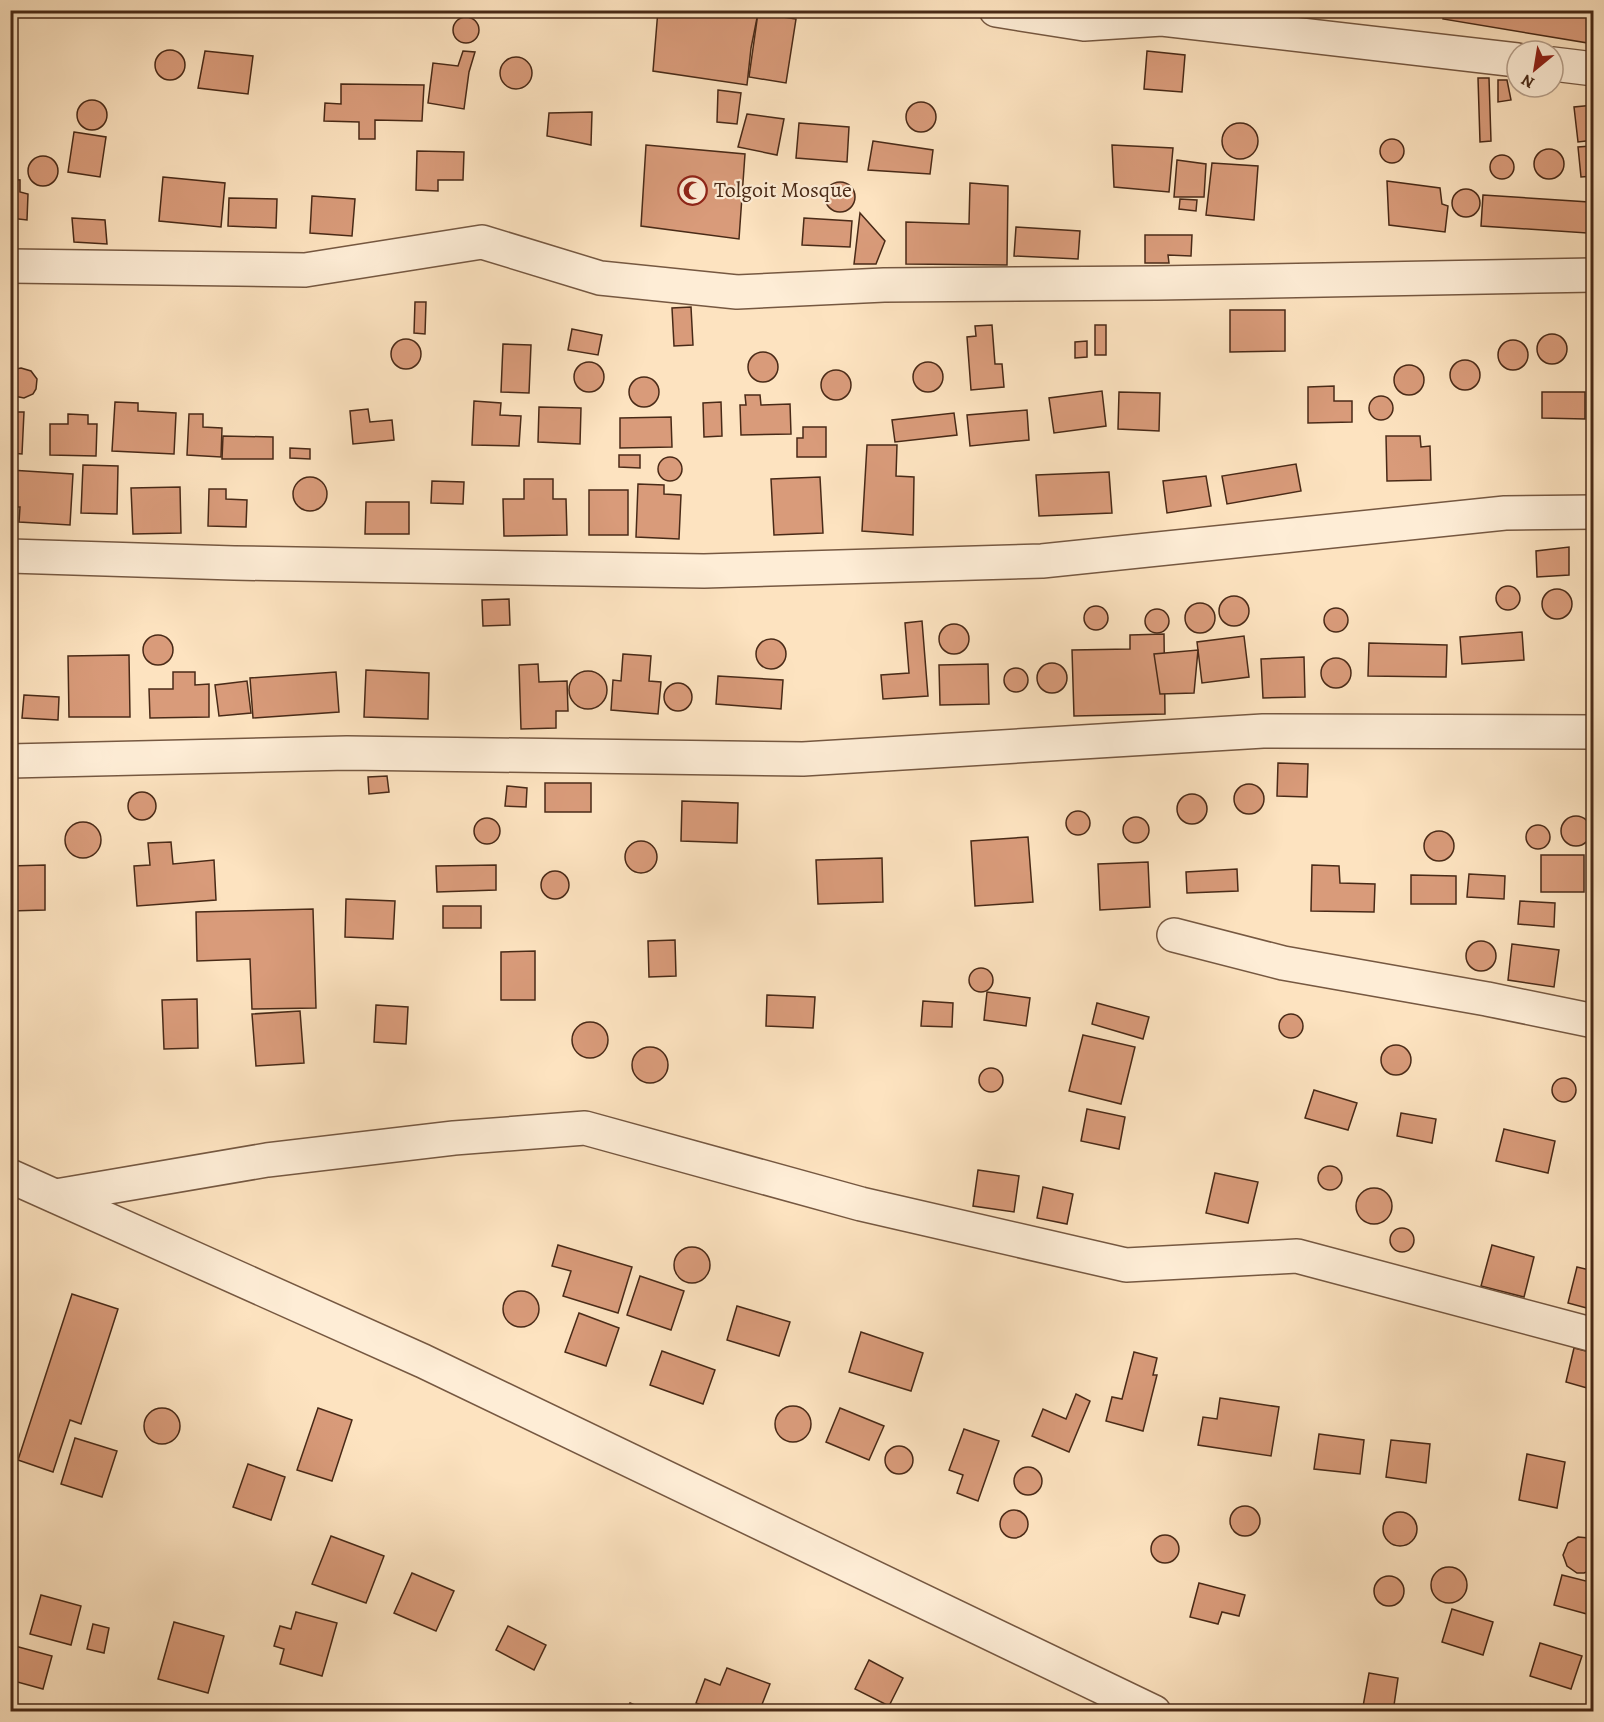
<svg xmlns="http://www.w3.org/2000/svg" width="1604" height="1722" viewBox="0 0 1604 1722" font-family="Alegreya,serif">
	<rect width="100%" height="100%" fill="#fde3c0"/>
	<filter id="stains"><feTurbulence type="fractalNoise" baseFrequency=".00333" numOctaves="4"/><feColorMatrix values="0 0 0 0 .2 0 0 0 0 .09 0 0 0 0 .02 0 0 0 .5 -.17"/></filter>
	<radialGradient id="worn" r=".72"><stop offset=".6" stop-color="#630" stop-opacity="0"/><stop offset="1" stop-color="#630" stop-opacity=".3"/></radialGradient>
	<g fill="#d99b7a" stroke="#492a17" stroke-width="1.5">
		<path d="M658 10H746L758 13 751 48 747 85 653 71Z"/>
		<path d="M1445 10H1594V44L1443 19Z"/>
		<path d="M758 13 796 19 786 83 749 77Z"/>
		<circle cx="466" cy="30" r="13"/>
		<circle cx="170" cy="65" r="15"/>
		<path d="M205 51 253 56 248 94 198 88Z"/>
		<path d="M463 51 475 52 469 72 464 109 428 103 433 63 458 66Z"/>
		<path d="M1147 51 1185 55 1182 92 1144 89Z"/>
		<circle cx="516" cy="73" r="16"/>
		<path d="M1478 78H1489L1491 141 1480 142Z"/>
		<path d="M1498 80H1507L1511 100 1498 102Z"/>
		<path d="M341 84 424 85 422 121 375 120V139H359V122L324 121 325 103 341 104Z"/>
		<path d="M718 90 741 93 737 124 717 122Z"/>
		<circle cx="92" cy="115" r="15"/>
		<circle cx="921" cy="117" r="15"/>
		<path d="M1594 105V140L1578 142 1574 107Z"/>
		<path d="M592 112 591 145 547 136 549 113Z"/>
		<path d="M747 114 784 119 777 155 738 147Z"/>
		<circle cx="1240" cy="141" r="18"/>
		<path d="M799 123 849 127 847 162 796 158Z"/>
		<path d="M74 132 106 137 100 177 68 172Z"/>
		<circle cx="1392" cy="151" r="12"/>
		<path d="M873 141 933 150 930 174 868 170Z"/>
		<path d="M646 145 745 154 739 239 641 226Z"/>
		<path d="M1112 145 1173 148 1169 192 1114 187Z"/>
		<path d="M1591 146 1594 176 1581 177 1578 147Z"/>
		<circle cx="1549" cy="164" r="15"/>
		<path d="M417 151 464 152 463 180H438V191L416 190Z"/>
		<circle cx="1502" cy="167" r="12"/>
		<circle cx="43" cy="171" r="15"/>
		<path d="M1177 160 1206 164 1204 197H1174Z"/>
		<path d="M1212 163 1258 166 1254 220 1206 215Z"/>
		<path d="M163 177 225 183 221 227 159 221Z"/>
		<path d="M10 179 20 180V192L28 194 27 220 10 218Z"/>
		<path d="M1387 181 1440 188 1442 204 1448 206 1445 232 1389 225Z"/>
		<circle cx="840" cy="197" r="15"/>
		<path d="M970 183 1008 186 1007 265 906 264V222L969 224Z"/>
		<circle cx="1466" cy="203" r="14"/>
		<path d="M1483 195 1589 202 1587 233 1481 226Z"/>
		<path d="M312 196 355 199 352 236 310 233Z"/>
		<path d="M229 198 277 199 276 228 228 226Z"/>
		<path d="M1180 199 1197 200 1196 211 1179 209Z"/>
		<path d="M860 213 885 241 876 264H854Z"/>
		<path d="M72 218 105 220 107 244 74 242Z"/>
		<path d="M804 218 852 221 850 247 802 245Z"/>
		<path d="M1016 227 1080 231 1078 259 1014 256Z"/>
		<path d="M1145 235H1192L1191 256 1168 255 1169 263H1145Z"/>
		<path d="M415 302H426L425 334 414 333Z"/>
		<path d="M691 307 693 345 674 346 672 308Z"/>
		<path d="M1230 310H1285V351L1230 352Z"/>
		<path d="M992 325 995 364H1002L1004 387 971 390 967 337 976 336 975 326Z"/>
		<rect x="1095" y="325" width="11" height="30"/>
		<path d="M572 329 602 335 598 355 568 350Z"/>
		<circle cx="1552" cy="349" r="15"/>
		<circle cx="406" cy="354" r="15"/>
		<circle cx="1513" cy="355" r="15"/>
		<path d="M1087 341V357L1075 358V342Z"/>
		<path d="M503 344 531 345 529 393 501 392Z"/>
		<circle cx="763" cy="367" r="15"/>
		<circle cx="1465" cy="375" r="15"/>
		<circle cx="928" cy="377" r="15"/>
		<circle cx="589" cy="377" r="15"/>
		<circle cx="1409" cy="380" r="15"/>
		<path d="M21 368 31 371 37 379 36 389 33 394 24 398 14 396 10 393V373L16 369Z"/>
		<circle cx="836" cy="385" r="15"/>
		<circle cx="644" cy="392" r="15"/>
		<path d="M1334 386V401H1352V422L1308 423V387Z"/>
		<path d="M1102 391 1106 426 1054 433 1049 398Z"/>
		<path d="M1119 392 1160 393 1159 431 1118 429Z"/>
		<path d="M1542 392H1585V419L1542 418Z"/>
		<path d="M745 395H760L761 405 790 404 791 434 741 435 740 405H746Z"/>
		<circle cx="1381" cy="408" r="12"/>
		<path d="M474 401 501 403 500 415 521 416 519 446 472 445Z"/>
		<path d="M115 402 138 403V411L176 413 174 454 112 451Z"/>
		<path d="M721 402 722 436 704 437 703 403Z"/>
		<path d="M539 407 581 408 580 444 538 442Z"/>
		<path d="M368 409 370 422 392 420 394 440 353 444 350 411Z"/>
		<path d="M1027 410 1029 440 970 446 967 415Z"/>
		<path d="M10 412H24L22 454 10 453Z"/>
		<path d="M954 413 957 435 895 442 892 420Z"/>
		<path d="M68 414 88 415V424H97L96 456 50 455V424H68Z"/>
		<path d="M189 414H203V427L222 428 221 457 187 455Z"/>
		<path d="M671 417 672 447 620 448V418Z"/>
		<path d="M803 427H826V457H797V438H803Z"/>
		<path d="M223 436 273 437V459H222Z"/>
		<path d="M1386 436H1420L1421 447 1430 446 1431 480 1387 481Z"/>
		<path d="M867 445H897L896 476 914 477 913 535 862 531Z"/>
		<path d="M290 448 310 449V459L290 458Z"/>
		<path d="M619 455H640V468L619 467Z"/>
		<circle cx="670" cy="469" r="12"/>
		<path d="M1296 464 1301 491 1227 504 1222 476Z"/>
		<path d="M83 465 118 466 117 514 81 513Z"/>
		<path d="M10 470 73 474 70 525 19 522 20 507H10Z"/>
		<path d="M1109 472 1112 513 1039 516 1036 475Z"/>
		<path d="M1206 476 1211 506 1167 513 1163 481Z"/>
		<path d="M820 477 823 533 774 535 771 479Z"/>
		<circle cx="310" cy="494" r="17"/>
		<path d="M524 479H553V499H566L567 535 504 536 503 499H524Z"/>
		<path d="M432 481 464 482 463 504 431 503Z"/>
		<path d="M638 484 664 485V494L681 495 679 539 636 537Z"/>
		<path d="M180 487 181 533 133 534 131 488Z"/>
		<path d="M209 489H226V499L247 500 246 527 208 526Z"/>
		<rect x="589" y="490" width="39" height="45"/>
		<path d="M366 502H409V534H365Z"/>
		<path d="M1569 547V575L1537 577 1536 551Z"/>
		<circle cx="1508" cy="598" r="12"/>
		<circle cx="1557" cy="604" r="15"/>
		<circle cx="1234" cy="611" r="15"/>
		<path d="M509 599 510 625 483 626 482 600Z"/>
		<circle cx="1200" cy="618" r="15"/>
		<circle cx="1096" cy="618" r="12"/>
		<circle cx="1336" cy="620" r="12"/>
		<circle cx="1157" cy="621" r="12"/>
		<path d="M922 621 928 696 883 699 881 675 909 673 905 623Z"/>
		<circle cx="954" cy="639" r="15"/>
		<path d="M1522 632 1524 660 1462 664 1460 637Z"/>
		<path d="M1164 634 1165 714 1074 716 1072 650 1130 649V635Z"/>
		<circle cx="158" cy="650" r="15"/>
		<path d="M1244 636 1249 677 1202 683 1197 642Z"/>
		<circle cx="771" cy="654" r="15"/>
		<path d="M1369 643 1447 645 1446 677 1368 676Z"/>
		<path d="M1198 650 1194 693 1160 694 1154 654Z"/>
		<path d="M623 654 651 656 649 681 661 682 658 714 611 710 613 680 621 681Z"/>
		<path d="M129 655 130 717H69L68 656Z"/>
		<path d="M1304 657 1305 697 1263 698 1261 659Z"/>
		<circle cx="1336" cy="673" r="15"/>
		<circle cx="1052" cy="678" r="15"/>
		<path d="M538 664 539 682 567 681 568 711H556V728L521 729 519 665Z"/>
		<path d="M988 664 989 704 940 705 939 665Z"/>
		<circle cx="1016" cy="680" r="12"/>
		<path d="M366 670 429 673 428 719 364 717Z"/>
		<circle cx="588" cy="690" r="19"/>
		<path d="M173 672H195V685L209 684V717L150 718 149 689H173Z"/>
		<path d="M336 672 339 712 253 718 250 678Z"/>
		<path d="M718 676 783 680 781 709 716 704Z"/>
		<path d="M247 681 251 713 219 716 215 685Z"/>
		<circle cx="678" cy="697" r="14"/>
		<path d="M24 695 59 697 58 720 22 718Z"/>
		<path d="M1278 763 1308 764 1307 797 1277 796Z"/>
		<path d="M387 776 389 792 369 794 368 777Z"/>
		<rect x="545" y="783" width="46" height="29"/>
		<circle cx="1249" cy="799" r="15"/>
		<path d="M507 786 527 788 526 807 505 806Z"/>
		<circle cx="142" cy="806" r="14"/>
		<circle cx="1192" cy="809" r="15"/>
		<path d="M682 801 738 803 737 843 681 841Z"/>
		<circle cx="1078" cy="823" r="12"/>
		<circle cx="1576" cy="831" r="15"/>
		<circle cx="1136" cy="830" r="13"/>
		<circle cx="487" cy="831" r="13"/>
		<circle cx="83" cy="840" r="18"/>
		<circle cx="1538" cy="837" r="12"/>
		<circle cx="1439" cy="846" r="15"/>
		<path d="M1028 837 1033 902 975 906 971 841Z"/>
		<circle cx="641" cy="857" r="16"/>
		<path d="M171 842 173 864 214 860 216 900 137 906 134 866 150 865 148 843Z"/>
		<rect x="1541" y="855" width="43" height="37"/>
		<path d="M882 858 883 902 818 904 816 860Z"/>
		<path d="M1148 862 1150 907 1100 910 1098 864Z"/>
		<path d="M45 865V910L10 911V866Z"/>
		<path d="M496 865V890L437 892 436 866Z"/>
		<path d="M1312 865 1339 866 1340 883 1375 884 1374 912 1311 911Z"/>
		<path d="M1237 869 1238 891 1187 893 1186 872Z"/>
		<circle cx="555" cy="885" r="14"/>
		<path d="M1469 874 1505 876 1504 899 1467 897Z"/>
		<path d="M1411 875 1456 876V904H1411Z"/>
		<path d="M346 899 395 901 393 939 345 937Z"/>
		<path d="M1520 901 1555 903 1554 927 1518 924Z"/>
		<rect x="443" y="906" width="38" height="22"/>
		<path d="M313 909 316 1008 252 1009 250 959 197 961 196 912Z"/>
		<path d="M675 940 676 976 649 977 648 941Z"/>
		<circle cx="1481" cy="956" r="15"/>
		<path d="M1512 944 1559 950 1554 987 1508 980Z"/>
		<path d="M535 951V1000H501V952Z"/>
		<circle cx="981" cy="980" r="12"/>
		<path d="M987 992 1030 998 1026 1026 984 1020Z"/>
		<path d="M767 995 815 997 813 1028 766 1026Z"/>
		<path d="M197 999 198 1048 164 1049 162 1000Z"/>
		<path d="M923 1001 953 1003 952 1027 921 1026Z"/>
		<path d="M1097 1003 1149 1017 1143 1039 1092 1024Z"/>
		<path d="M376 1005 408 1007 406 1044 374 1042Z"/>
		<path d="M300 1011 304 1063 256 1066 252 1014Z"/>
		<circle cx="1291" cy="1026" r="12"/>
		<circle cx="590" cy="1040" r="18"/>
		<path d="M1083 1035 1135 1047 1121 1104 1069 1091Z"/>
		<circle cx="1396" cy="1060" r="15"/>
		<circle cx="650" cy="1065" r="18"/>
		<circle cx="991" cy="1080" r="12"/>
		<circle cx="1564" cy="1090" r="12"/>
		<path d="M1314 1090 1357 1103 1348 1130 1305 1118Z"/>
		<path d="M1087 1109 1125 1117 1119 1149 1081 1141Z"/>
		<path d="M1401 1113 1436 1119 1432 1143 1397 1136Z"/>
		<path d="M1504 1129 1555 1141 1548 1173 1496 1161Z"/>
		<circle cx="1330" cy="1178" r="12"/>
		<path d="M978 1170 1019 1176 1014 1212 973 1206Z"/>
		<path d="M1215 1173 1258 1182 1248 1223 1206 1213Z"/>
		<path d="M1043 1187 1073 1194 1067 1224 1037 1218Z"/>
		<circle cx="1374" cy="1206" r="18"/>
		<circle cx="1402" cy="1240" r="12"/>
		<path d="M558 1245 632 1267 618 1313 563 1296 571 1271 552 1266Z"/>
		<path d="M1492 1245 1534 1257 1524 1297 1481 1286Z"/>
		<circle cx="692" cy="1265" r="18"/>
		<path d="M1577 1267 1594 1271V1310L1568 1303Z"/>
		<path d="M640 1276 684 1291 671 1330 627 1315Z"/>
		<circle cx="521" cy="1309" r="18"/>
		<path d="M72 1294 118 1309 81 1424 70 1420 53 1472 18 1460Z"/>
		<path d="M737 1306 790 1322 779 1356 727 1340Z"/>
		<path d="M579 1313 619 1328 606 1366 565 1352Z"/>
		<path d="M861 1332 923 1353 911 1391 849 1372Z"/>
		<path d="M1574 1348 1594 1353V1390L1566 1382Z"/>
		<path d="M662 1351 715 1370 703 1404 650 1385Z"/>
		<path d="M1134 1352 1157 1358 1153 1375H1157L1143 1431 1106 1421 1112 1397 1122 1399Z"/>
		<path d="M1076 1394 1090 1401 1069 1452 1032 1436 1043 1409 1066 1419Z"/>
		<path d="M1220 1398 1279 1407 1271 1456 1198 1445 1203 1417 1217 1419Z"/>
		<circle cx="793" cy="1424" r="18"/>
		<circle cx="162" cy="1426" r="18"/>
		<path d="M318 1408 352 1420 332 1481 297 1470Z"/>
		<path d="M840 1408 884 1426 869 1460 826 1442Z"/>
		<path d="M964 1429 999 1441 978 1501 957 1493 963 1475 949 1470Z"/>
		<path d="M1319 1434 1364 1440 1360 1474 1314 1469Z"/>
		<path d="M75 1438 117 1451 102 1497 61 1484Z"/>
		<path d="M1391 1440 1430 1444 1426 1483 1386 1477Z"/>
		<circle cx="899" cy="1460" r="14"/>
		<path d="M1527 1454 1565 1462 1557 1508 1519 1500Z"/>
		<path d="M248 1464 285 1477 271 1520 233 1507Z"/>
		<circle cx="1028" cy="1481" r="14"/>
		<circle cx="1245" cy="1521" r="15"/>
		<circle cx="1014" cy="1524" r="14"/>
		<circle cx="1400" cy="1529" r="17"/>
		<circle cx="1165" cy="1549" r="14"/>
		<path d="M331 1536 384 1556 366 1603 312 1584Z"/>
		<path d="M1578 1537 1589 1538 1594 1541V1569L1584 1573H1577L1567 1566 1563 1555 1568 1543Z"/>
		<circle cx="1449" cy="1585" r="18"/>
		<path d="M412 1573 454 1591 436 1631 394 1613Z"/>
		<path d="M1562 1575 1594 1583V1616L1554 1605Z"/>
		<circle cx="1389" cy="1591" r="15"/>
		<path d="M1199 1583 1245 1595 1239 1616 1222 1612 1218 1624 1190 1617Z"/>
		<path d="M41 1595 81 1606 71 1645 30 1634Z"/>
		<path d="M1452 1609 1493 1622 1483 1655 1442 1642Z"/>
		<path d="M296 1612 337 1623 322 1676 280 1664 284 1649 274 1646 280 1626 291 1629Z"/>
		<path d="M174 1622 224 1636 208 1693 158 1679Z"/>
		<path d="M93 1624 109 1628 104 1653 87 1649Z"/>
		<path d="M508 1626 546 1645 534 1670 496 1650Z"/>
		<path d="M1540 1643 1582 1656 1571 1689 1530 1676Z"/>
		<path d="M15 1646 52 1656 43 1689 10 1680V1663Z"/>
		<path d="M869 1660 903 1678 889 1706 855 1689Z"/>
		<path d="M727 1668 770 1684 759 1712H718L696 1703 705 1679 720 1685Z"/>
		<path d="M1369 1673 1398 1678 1393 1712H1362Z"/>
		<path d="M630 1703 649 1711V1712H626Z"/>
	</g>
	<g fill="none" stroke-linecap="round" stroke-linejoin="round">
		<defs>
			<g id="street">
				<path d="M996 10 1084 24 1162 19 1517 60"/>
				<path d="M1553 64 1594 69"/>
				<path d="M10 266 305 270 482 242 600 278 737 292 884 285 1157 283 1594 275"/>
				<path d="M10 556 234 563 704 571 1042 561 1505 513 1594 512"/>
				<path d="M10 761 347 753 803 759 1263 731 1594 732"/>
				<path d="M1174 935 1283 963 1487 999 1594 1021"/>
				<path d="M10 1176 423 1361 1154 1712"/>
				<path d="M56 1196 267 1160 454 1138 585 1128 861 1204 1126 1265 1297 1256 1594 1335"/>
			</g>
		</defs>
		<use href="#street" stroke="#765841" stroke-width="36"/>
		<use href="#street" stroke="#feedd6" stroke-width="33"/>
	</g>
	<defs>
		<symbol id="mosque-ring" viewBox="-11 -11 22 22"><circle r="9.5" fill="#feedd6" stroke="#8f2418" stroke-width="1.5"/><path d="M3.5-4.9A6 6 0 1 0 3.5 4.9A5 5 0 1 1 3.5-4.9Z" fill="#8f2418"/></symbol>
	</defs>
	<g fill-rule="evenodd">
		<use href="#mosque-ring" x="676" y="174" width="33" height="33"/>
	</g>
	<g text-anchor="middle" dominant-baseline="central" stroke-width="4.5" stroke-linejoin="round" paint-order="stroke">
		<g font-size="22" fill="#492a17" stroke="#feedd6" text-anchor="start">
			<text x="714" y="190">Tolgoit Mosque</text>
		</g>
	</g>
	<rect width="1604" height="1722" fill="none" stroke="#fde3c0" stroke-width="36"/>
	<rect x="12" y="12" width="1580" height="1698" fill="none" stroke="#492a17" stroke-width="3"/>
	<rect x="18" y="18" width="1568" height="1686" fill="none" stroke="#492a17" stroke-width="1.5"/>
	<g transform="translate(1535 69) rotate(210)"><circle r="28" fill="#feedd6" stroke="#b69f8a" stroke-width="1.5"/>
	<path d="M0-4.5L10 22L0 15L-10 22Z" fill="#8f2418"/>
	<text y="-9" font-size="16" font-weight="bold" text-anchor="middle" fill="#492a17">N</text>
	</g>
	<rect width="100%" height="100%" filter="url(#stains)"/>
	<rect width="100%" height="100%" fill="url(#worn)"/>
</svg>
